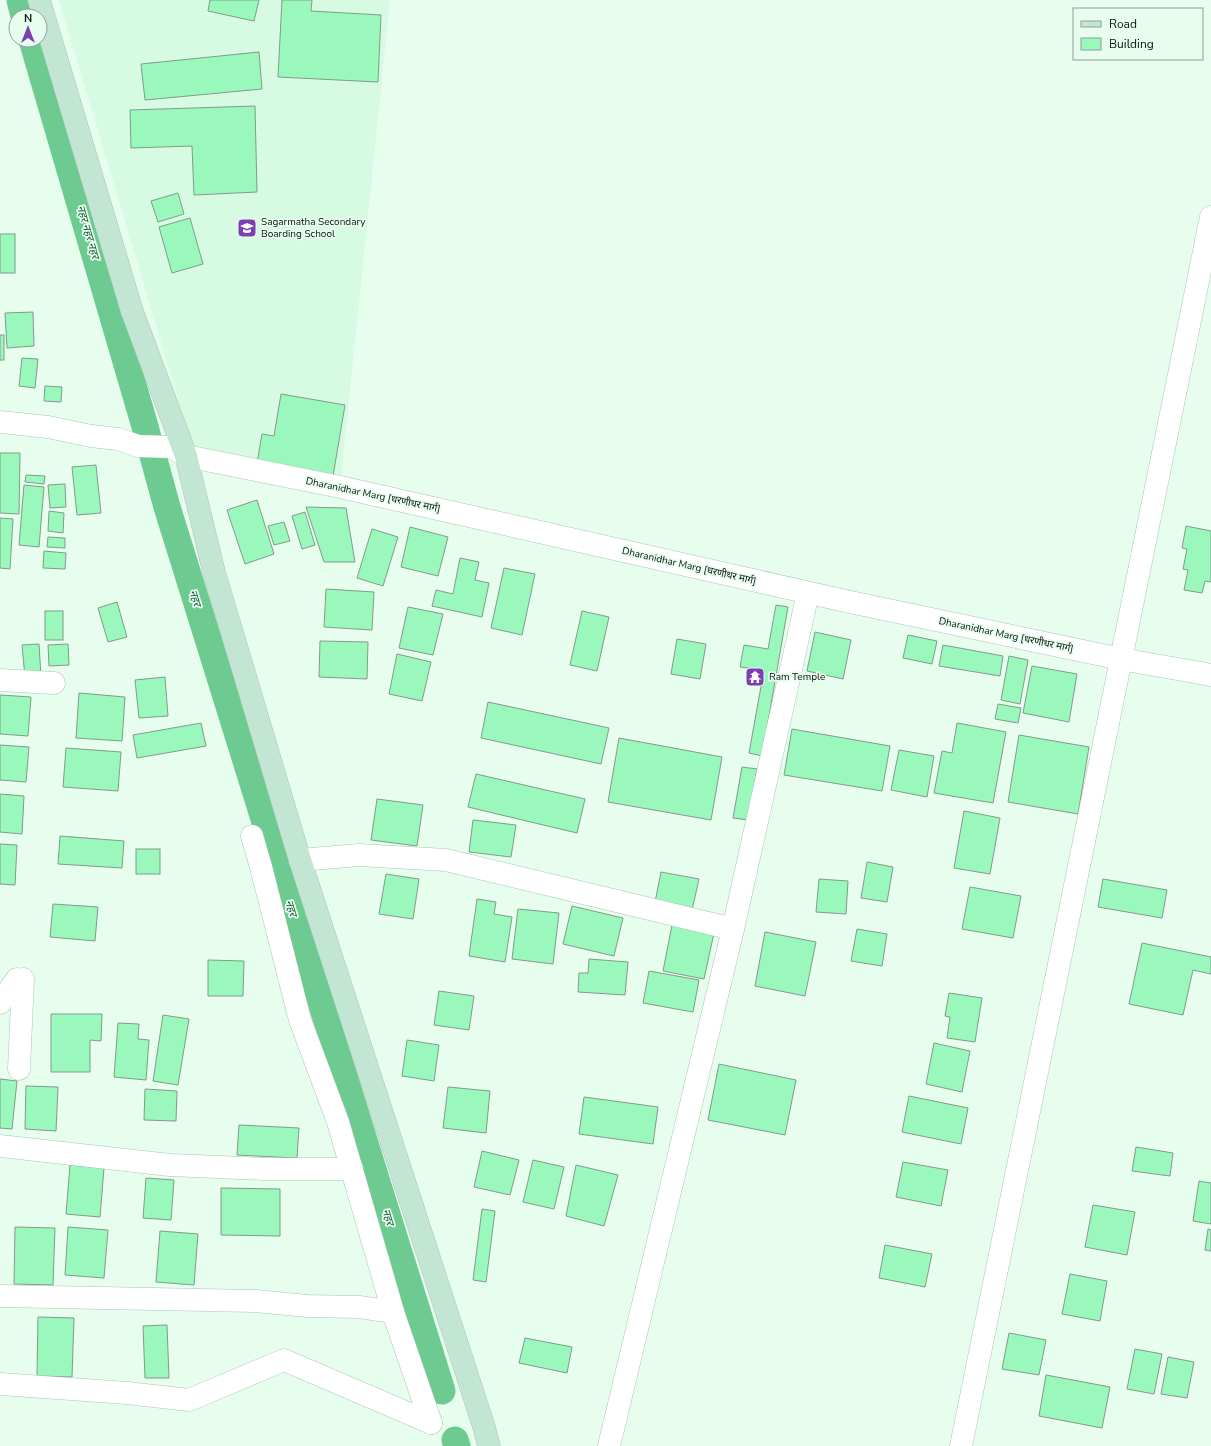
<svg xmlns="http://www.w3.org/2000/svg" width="1211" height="1446" viewBox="0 0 1211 1446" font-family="'Nunito Sans','Noto Sans Devanagari',sans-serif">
	<rect width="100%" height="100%" fill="#e7fdee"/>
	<path fill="#d6fae2" d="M59 0H390L341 478 195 456Z"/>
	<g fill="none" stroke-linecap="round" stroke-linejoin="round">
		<g stroke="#6dcb92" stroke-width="27">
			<path d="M20 0 24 16"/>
			<path d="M32 40 144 423 167 507 442 1391"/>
			<path d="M455 1440 457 1446"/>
		</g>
	</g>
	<g fill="#9af8bd" stroke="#819c8a">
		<path d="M210 0H259L254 21 208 11Z"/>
		<path d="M282 0H312L311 11 381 15 378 82 278 77Z"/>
		<path d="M259 52 262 89 145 100 141 64Z"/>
		<path d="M255 106 257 192 194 195 192 146 131 148 130 110Z"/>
		<path d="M178 193 184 214 158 222 151 201Z"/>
		<path d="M190 218 203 264 172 273 159 227Z"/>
		<rect x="0" y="234" width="15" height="39"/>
		<path d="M33 312 34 346 7 348 5 313Z"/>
		<rect x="0" y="335" width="4" height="25"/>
		<path d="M22 358 38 359 35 388 19 386Z"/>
		<path d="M45 386 62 387 61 402 44 401Z"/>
		<path d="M281 394 345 405 333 476 257 463 262 434 274 436Z"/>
		<path d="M0 453H20L19 514 0 513Z"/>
		<path d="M96 465 101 513 77 515 72 467Z"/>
		<path d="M26 475 45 476 44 484 25 482Z"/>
		<path d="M65 484 66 507 50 508 48 485Z"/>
		<path d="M24 485 44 487 39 547 19 545Z"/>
		<path d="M257 500 274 554 245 564 227 510Z"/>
		<path d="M306 507 346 508 355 562H324Z"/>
		<path d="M49 511 64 513 63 533 48 531Z"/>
		<path d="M305 512 315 545 302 549 292 516Z"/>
		<path d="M0 518 13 519 10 569 0 568Z"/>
		<path d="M284 522 290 541 274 545 268 526Z"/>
		<path d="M1186 526 1211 531V582L1205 581 1202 593 1184 590 1188 570 1183 569 1187 549 1182 548Z"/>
		<path d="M410 527 448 537 438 576 401 567Z"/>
		<path d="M372 529 398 537 383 586 357 578Z"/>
		<path d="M48 537 65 538V548L47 547Z"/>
		<path d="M44 551 66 553 65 569 43 568Z"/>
		<path d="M460 558 479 562 475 580 489 583 482 617 432 606 436 590 453 594Z"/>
		<path d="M504 568 535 574 522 635 491 628Z"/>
		<path d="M326 589 374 592 372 630 324 627Z"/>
		<path d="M117 602 127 637 108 642 98 608Z"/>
		<path d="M776 605 788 607 762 756 749 753 764 670 740 667 744 645 768 649Z"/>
		<path d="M408 607 443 614 433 655 399 648Z"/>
		<rect x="45" y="611" width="18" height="29"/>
		<path d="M582 611 609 617 597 671 570 665Z"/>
		<path d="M815 632 851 640 843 679 807 671Z"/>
		<path d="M908 635 937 641 932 664 903 658Z"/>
		<path d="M677 639 706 644 700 679 671 674Z"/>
		<path d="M320 641 368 642 367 679 319 677Z"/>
		<path d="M39 644 41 676 25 677 22 645Z"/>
		<path d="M68 644 69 665 49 666 48 645Z"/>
		<path d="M943 645 1003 656 1000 676 939 666Z"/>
		<path d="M397 654 431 662 422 701 389 694Z"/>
		<path d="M1009 656 1028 660 1020 704 1001 700Z"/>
		<path d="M1032 666 1077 674 1069 722 1023 713Z"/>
		<path d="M165 677 168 716 139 718 135 680Z"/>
		<path d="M79 693 125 697 122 741 76 738Z"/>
		<path d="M0 695 31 697 28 736 0 734Z"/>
		<path d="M488 702 609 728 601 764 481 738Z"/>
		<path d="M998 704 1021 708 1018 723 995 719Z"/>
		<path d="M201 723 206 746 137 758 133 735Z"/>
		<path d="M957 723 1006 732 993 803 934 793 942 751 952 753Z"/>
		<path d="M792 729 890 746 882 791 784 775Z"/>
		<path d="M1019 735 1089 747 1078 814 1008 802Z"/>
		<path d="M619 738 722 757 711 820 608 802Z"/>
		<path d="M0 745 29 747 26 782 0 780Z"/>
		<path d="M66 748 121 752 118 791 63 787Z"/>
		<path d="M899 750 934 756 927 797 891 790Z"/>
		<path d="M742 767 757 769 748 820 733 818Z"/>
		<path d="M476 774 585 799 577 833 468 807Z"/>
		<path d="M0 794 24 796 22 834 0 832Z"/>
		<path d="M377 799 423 805 417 846 371 840Z"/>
		<path d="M964 811 1000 818 990 874 954 868Z"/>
		<path d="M473 820 516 825 511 857 469 852Z"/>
		<path d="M60 836 124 841 122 868 58 864Z"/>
		<path d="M0 844 17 845 15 885 0 884Z"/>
		<rect x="136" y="849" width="24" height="25"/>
		<path d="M867 862 893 867 887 902 861 898Z"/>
		<path d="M661 872 699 879 692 910 655 902Z"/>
		<path d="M386 874 419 879 413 919 379 914Z"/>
		<path d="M819 879 848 881 846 914 816 912Z"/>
		<path d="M1103 879 1167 890 1162 918 1098 907Z"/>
		<path d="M970 887 1021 896 1013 938 962 929Z"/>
		<path d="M477 899 496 902 494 914 512 917 505 962 469 956Z"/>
		<path d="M53 904 98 907 95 941 50 937Z"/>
		<path d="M572 906 623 918 614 956 563 944Z"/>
		<path d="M518 909 559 913 553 964 512 959Z"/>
		<path d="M672 925 714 933 704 979 663 971Z"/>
		<path d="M857 929 887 934 882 966 851 961Z"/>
		<path d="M765 932 816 942 805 996 755 986Z"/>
		<path d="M1142 943 1211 957V974L1193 970 1183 1015 1129 1004Z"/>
		<path d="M589 959 628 962 625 995 578 992 579 973H588Z"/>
		<path d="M208 960 244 961 243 996H208Z"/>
		<path d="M649 971 699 980 693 1012 643 1003Z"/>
		<path d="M439 991 474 996 469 1030 434 1025Z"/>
		<path d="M949 993 982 998 975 1042 947 1038 950 1017 945 1016Z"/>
		<path d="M51 1014H102L101 1041 90 1040V1072H51Z"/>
		<path d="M163 1015 189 1019 178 1085 153 1081Z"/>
		<path d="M118 1023 139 1024 138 1039 149 1040 146 1080 114 1077Z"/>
		<path d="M407 1040 439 1045 434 1081 402 1076Z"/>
		<path d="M934 1043 970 1051 962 1092 926 1084Z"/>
		<path d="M719 1064 796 1080 785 1135 708 1120Z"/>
		<path d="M0 1079 17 1081 12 1129 0 1128Z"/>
		<path d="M26 1086 58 1087 56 1131 25 1129Z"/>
		<path d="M448 1087 490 1091 486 1133 443 1128Z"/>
		<path d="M145 1089 177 1091 176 1121 144 1120Z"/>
		<path d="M909 1096 968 1108 961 1144 902 1132Z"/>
		<path d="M584 1097 658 1107 653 1144 579 1134Z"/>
		<path d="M239 1125 299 1128 297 1158 237 1155Z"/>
		<path d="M1136 1147 1173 1153 1170 1176 1132 1171Z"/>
		<path d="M482 1151 519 1160 510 1195 474 1187Z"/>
		<path d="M533 1160 564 1167 554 1209 523 1202Z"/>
		<path d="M903 1162 948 1170 941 1206 896 1197Z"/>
		<path d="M70 1165 104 1168 100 1217 66 1214Z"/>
		<path d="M576 1165 618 1175 604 1226 566 1216Z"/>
		<path d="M146 1178 174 1180 171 1220 143 1218Z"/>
		<path d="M1199 1181 1211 1183V1224L1193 1221Z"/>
		<path d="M221 1188 280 1189V1236L221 1235Z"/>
		<path d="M1093 1205 1135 1212 1127 1255 1085 1247Z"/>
		<path d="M482 1209 495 1211 486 1282 473 1280Z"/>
		<path d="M15 1227 55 1228 53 1285 14 1284Z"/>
		<path d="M68 1227 108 1230 104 1278 65 1275Z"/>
		<path d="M1208 1229 1211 1230V1251L1205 1250Z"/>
		<path d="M160 1231 198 1234 194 1285 156 1282Z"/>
		<path d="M885 1245 932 1254 925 1287 879 1278Z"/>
		<path d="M1070 1274 1107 1281 1100 1321 1062 1314Z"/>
		<path d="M38 1317 74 1318 72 1377 37 1376Z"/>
		<path d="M167 1325 169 1378H145L143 1326Z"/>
		<path d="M1009 1333 1046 1340 1039 1375 1002 1369Z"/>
		<path d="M525 1338 572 1347 567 1373 519 1363Z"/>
		<path d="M1135 1349 1162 1354 1154 1394 1127 1389Z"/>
		<path d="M1168 1357 1194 1362 1187 1398 1161 1394Z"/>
		<path d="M1046 1375 1110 1387 1102 1428 1039 1416Z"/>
	</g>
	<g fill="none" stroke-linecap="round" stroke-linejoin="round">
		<defs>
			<g id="street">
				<path d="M0 422 48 427 91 436 118 439 138 446 171 447 186 456 340 487 850 602 1121 659 1211 675"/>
				<path d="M0 680 54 683"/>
				<path d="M252 836 261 867 300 1020 338 1122 394 1315 431 1423"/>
				<path d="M300 860 359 855 446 860 733 929"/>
				<path d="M0 1003 17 979"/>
				<path d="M19 1069 23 979"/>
				<path d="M0 1146 170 1165 265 1169H352"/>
				<path d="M0 1296 255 1301 308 1306 359 1307 393 1312"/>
				<path d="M0 1384 127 1393 189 1400 284 1360 431 1423"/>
				<path d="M609 1446 733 929 808 593"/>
				<path d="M961 1446 1211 217"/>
			</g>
			<path id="secondary" d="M39 0 132 311 186 456 214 572 300 860 484 1427 489 1446"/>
		</defs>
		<use href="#street" stroke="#abc6b3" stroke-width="23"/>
		<use href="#secondary" stroke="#abc6b3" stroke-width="23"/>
		<use href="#street" stroke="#fff" stroke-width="22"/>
		<use href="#secondary" stroke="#c2e6d3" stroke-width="22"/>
	</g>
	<defs>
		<symbol id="school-square" viewBox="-11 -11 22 22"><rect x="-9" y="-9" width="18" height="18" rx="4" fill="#7d3eb3" stroke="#e7fdee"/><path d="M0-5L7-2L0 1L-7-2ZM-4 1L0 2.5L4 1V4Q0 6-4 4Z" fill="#fff"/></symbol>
		<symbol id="temple-square" viewBox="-11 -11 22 22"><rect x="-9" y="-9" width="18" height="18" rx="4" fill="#7d3eb3" stroke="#e7fdee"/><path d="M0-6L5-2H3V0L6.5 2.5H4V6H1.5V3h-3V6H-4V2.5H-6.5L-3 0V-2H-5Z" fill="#fff"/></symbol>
	</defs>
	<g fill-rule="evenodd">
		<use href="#school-square" x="236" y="217" width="22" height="22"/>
		<use href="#temple-square" x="744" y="666" width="22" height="22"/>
	</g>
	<g text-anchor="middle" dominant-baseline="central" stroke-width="3.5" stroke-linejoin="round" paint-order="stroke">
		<g font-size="10" fill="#0b150e" stroke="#e7fdee" text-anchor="start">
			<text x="261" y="222">Sagarmatha Secondary<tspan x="261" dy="12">Boarding School</tspan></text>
			<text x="769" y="677">Ram Temple</text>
		</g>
		<g font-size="10" fill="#0b150e" stroke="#e7fdee">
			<text transform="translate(373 495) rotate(12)">Dharanidhar Marg [धरणीधर मार्ग]</text>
			<text transform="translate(689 566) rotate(13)">Dharanidhar Marg [धरणीधर मार्ग]</text>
			<text transform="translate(1006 635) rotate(12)">Dharanidhar Marg [धरणीधर मार्ग]</text>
		</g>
		<g font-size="11" font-style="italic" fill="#125935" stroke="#e7fdee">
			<text transform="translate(88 232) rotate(74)">नहर नहर नहर</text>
			<text transform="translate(195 598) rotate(73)">नहर</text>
			<text transform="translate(291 908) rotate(73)">नहर</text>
			<text transform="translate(388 1217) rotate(73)">नहर</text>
		</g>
	</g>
	<rect x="1073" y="8" width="130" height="52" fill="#e7fdee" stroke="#8fa094"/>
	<rect x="1081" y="21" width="20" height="6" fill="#c2e6d3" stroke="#8fa094"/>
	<text x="1109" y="28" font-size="12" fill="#0b150e">Road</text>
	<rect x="1081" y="38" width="20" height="12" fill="#9af8bd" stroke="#8fa094"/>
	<text x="1109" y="48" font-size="12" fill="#0b150e">Building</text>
	<g transform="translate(28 28)"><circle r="19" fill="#e7fdee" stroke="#8fa094"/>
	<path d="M0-3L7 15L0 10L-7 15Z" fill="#7d3eb3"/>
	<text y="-6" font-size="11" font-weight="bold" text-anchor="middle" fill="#0b150e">N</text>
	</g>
</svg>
